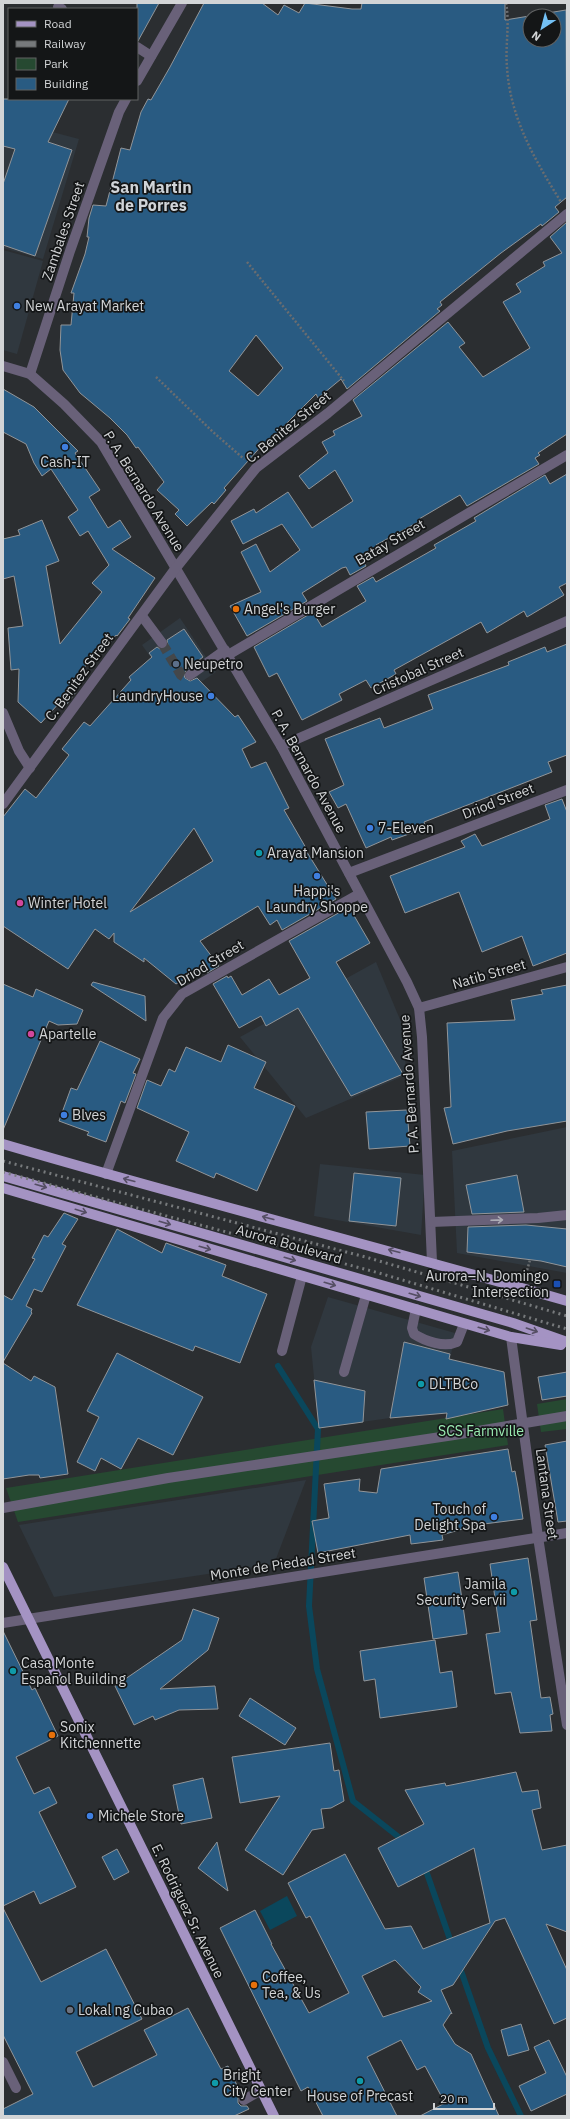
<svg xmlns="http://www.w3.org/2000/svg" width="570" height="2119" viewBox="0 0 570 2119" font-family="'IBM Plex Sans',sans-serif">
	<rect width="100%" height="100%" fill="#2b2e31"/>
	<g fill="#30383f">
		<path d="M3 119 79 139 43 259 3 248Z"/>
		<path d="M3 250 43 261 17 354 3 350Z"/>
		<path d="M180 618 216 672 179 697 142 645Z"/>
		<path d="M376 962 404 1029 406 1075 306 1118 240 1037Z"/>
		<path d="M567 1127V1273L457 1253 452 1151Z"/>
		<path d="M320 1164 425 1175 421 1235 314 1216Z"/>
		<path d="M328 1297 455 1333 440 1414 390 1418 319 1428 311 1347Z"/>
		<path d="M306 1480 274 1564 54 1597 19 1525Z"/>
	</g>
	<g fill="#264931">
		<path d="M567 1399V1429L541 1432 537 1404Z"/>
		<path d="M503 1409 508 1445 18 1522 6 1488Z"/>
	</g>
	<path fill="#0a475c" d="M287 1896 297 1916 270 1930 260 1911Z"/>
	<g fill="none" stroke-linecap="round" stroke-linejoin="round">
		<g stroke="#0a475c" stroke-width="6">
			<path d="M278 1366 318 1429 309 1606 317 1669 353 1801 405 1842"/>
			<path d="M424 1865 452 1945"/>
			<path d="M459 1965 488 2048 521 2116"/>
		</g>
	</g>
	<g fill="#295b82" stroke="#919599" fill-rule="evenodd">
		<path d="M137 3H159L138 41H137Z"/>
		<path d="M204 3H262L278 15 284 5 299 13 305 3 352 9H361L362 3H505V20L566 10 567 197 555 207 559 212 542 226 541 224 501 253 440 302 442 305 437 309 440 311 347 389 341 379 318 398 316 394 265 445 264 443 224 488 226 490 214 504 212 502 187 526 175 514 179 510 157 490 164 482 138 447 136 448 127 435 110 418 80 393 63 370 60 350 61 325H71L74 293H71L85 254 89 237H87L89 218 93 205 106 206 121 148 130 150 141 112 148 99 151 100 170 67ZM530 16H554V40H530ZM256 335 283 368 258 396 229 371Z"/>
		<path d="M3 99H69L48 142 72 150 35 256 3 245V184L15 149 3 146Z"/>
		<path d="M567 222V434L538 453 540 455 535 458 539 464 467 506 460 495 419 519 420 521 376 545 377 546 361 557 366 566 350 575 346 567 342 568 302 593 307 601 247 636 230 606 261 592 241 552 256 544 270 572 300 550 282 524 243 544 231 521 254 509 256 513 288 492 312 528 353 501 335 470 309 489 299 476 328 453 322 442 335 435 333 431 362 416 353 400 448 322 465 343 459 347 483 377 530 348 503 302 521 292 516 284 545 266 543 262 562 253 550 237Z"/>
		<path d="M3 389 34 407 78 451 75 453 100 490 89 497 108 528 120 520 131 537 112 549 155 578 128 618 130 619 117 636 116 635 103 652 97 648 71 688 76 692 66 705 61 701 41 723 18 702 19 669 11 670 8 628 23 626 14 576 3 579V539L20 535 18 530 42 520 59 561 46 566 60 644 102 592 92 583 109 565 88 531 80 536 68 517 78 510 51 469 42 476 34 463 26 444 3 432Z"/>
		<path d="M567 474V583L559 587 564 595 527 617 524 611 487 633 481 622 394 670 396 674 371 688 366 680 339 694 342 700 302 720 277 673 269 677 254 647 313 612 322 627 366 601 357 586 373 577 376 582 436 548 434 545 476 521 474 518 545 475 550 484Z"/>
		<path d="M184 629 203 657 186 670 184 675 185 678 190 681 197 678 235 717 238 715 256 742 242 749 251 768 266 762 289 808 284 810 306 848 305 849 336 899 282 930 277 920 270 925 258 906 200 941 219 966 207 973 204 967 176 984 144 958V962L114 942V933L109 939 95 929 68 969 3 926V817L25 789 36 798 69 755 62 749 84 722 90 726 131 680 129 677 152 657 149 653 157 647 160 649 166 648 168 645 167 640ZM194 828 213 861 130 912Z"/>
		<path d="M567 644V755L548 762 552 772 424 822 426 828 392 840 391 837 366 848 346 804 338 808 329 792 344 785 325 739 380 718 384 728 433 709 428 695 509 665 508 662 545 647 547 652Z"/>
		<path d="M562 799 567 812V953L533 966 522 936 482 952 459 892 405 913 390 876 465 847 461 841 475 834 482 846 550 819 545 805Z"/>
		<path d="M349 907 370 943 336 962 403 1074 351 1096 298 1008 266 1026 261 1016 239 1028 213 984 227 976 228 978 231 976 242 995 269 979 279 995 310 978 289 941Z"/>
		<path d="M93 982 145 996 146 1021 91 985Z"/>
		<path d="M3 984 33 997 36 989 83 1010 77 1024 58 1025 49 1021 3 1130Z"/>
		<path d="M567 985V1121L507 1131 453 1144 444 1108 451 1107 447 1023 515 1020 511 1000 543 994 541 990Z"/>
		<path d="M100 1041 140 1059 133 1073 136 1074 125 1103 121 1101 106 1142 87 1135 89 1132 59 1121 71 1088 77 1090Z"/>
		<path d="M228 1045 266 1062 254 1088 295 1106 257 1191 216 1173 214 1178 176 1161 189 1132 137 1108 147 1080 161 1086 169 1069 175 1072 186 1047 221 1062Z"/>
		<path d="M407 1110 410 1146 369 1149 366 1112Z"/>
		<path d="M354 1173 401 1178 396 1226 349 1221Z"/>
		<path d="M517 1175 524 1212 472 1214 466 1185Z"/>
		<path d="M64 1213 78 1219 62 1244 66 1246 42 1292 34 1289 26 1306 32 1309 31 1312 32 1313 3 1362V1295L12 1300 35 1259 32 1258 44 1235 48 1237Z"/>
		<path d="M526 1225 567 1229V1267L541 1261 467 1252 468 1227Z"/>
		<path d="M117 1229 162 1253 166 1243 226 1265 222 1276 267 1294 240 1363 195 1346 193 1351 77 1305Z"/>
		<path d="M404 1342 450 1354 449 1359 504 1372 508 1405 446 1419 447 1413 390 1418Z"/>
		<path d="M117 1353 203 1397 173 1455 138 1438 121 1469 101 1458 95 1471 77 1462 99 1417 87 1411Z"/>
		<path d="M3 1363 31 1381 34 1376 55 1387 68 1474 40 1478 39 1475H29L3 1479Z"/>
		<path d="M567 1372V1396L542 1400 538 1377Z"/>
		<path d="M314 1380 365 1391 363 1422 319 1428Z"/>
		<path d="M567 1441V1521L558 1522 545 1445Z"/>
		<path d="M508 1449 512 1472 515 1471 518 1487 523 1519 476 1525 442 1535 443 1540 411 1544 410 1535 318 1553 312 1521 329 1518 324 1484 360 1479 359 1491 377 1493 381 1469Z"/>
		<path d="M528 1558 537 1620 530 1621 541 1698 550 1697 553 1714 550 1715 552 1731 520 1733 511 1692 495 1694 486 1634 500 1632 490 1564Z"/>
		<path d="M458 1572 467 1634 433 1639 424 1578Z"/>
		<path d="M193 1609 219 1618 208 1650 160 1689 215 1686 218 1709 179 1710 155 1720 153 1716 134 1725 115 1686 182 1640Z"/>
		<path d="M3 1631 32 1690 35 1688 58 1736 16 1757 34 1794 49 1787 57 1803 39 1812 76 1887 40 1904 34 1891 3 1906Z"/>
		<path d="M435 1640 440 1673 452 1671 457 1707 380 1718 375 1679 364 1681 360 1651Z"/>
		<path d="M250 1698 296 1728 285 1745 239 1716Z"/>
		<path d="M330 1743 334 1771 339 1770 344 1801 331 1808 321 1809 324 1828 312 1830 283 1875 245 1850 280 1796 240 1803 232 1757Z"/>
		<path d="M516 1772 522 1792 538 1790 541 1808 532 1810 542 1850 567 1845V1932L546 1924 567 1970V2018L554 2024 505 1918 495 1921 453 1985 441 1990 452 2014 451 2013 443 2025 455 2044 471 2054 499 2116H420L445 2103 425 2066 417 2070 401 2040 367 2057 397 2116H323L308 2087 301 2091 220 1928 255 1910 272 1944H271L309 2013 349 1993 310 1916 306 1918 288 1883 345 1854 385 1929 411 1926 423 1949 490 1923 474 1848 398 1887 378 1848 424 1824 405 1790 445 1783 446 1786ZM395 1960 421 1987 418 1992 432 2001 383 2017 362 1976Z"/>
		<path d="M203 1778 212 1818 181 1824 173 1785Z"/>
		<path d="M217 1842 228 1891 198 1868Z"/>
		<path d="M117 1849 129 1872 114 1880 102 1857Z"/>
		<path d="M3 1908 41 1982 106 1949 142 2019 76 2052 93 2087 157 2055 144 2030 188 2008 221 2069 228 2066 241 2094 238 2097V2103L241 2106H247L249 2109 234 2116H3V2109L33 2094 3 2035Z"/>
		<path d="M521 2024 529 2050 508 2056 501 2030Z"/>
		<path d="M549 2040 567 2077V2094L531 2111 519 2086 546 2073 534 2047Z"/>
	</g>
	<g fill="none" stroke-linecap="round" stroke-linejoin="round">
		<path stroke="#44474a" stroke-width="10" stroke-dasharray="10 5" stroke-linecap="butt" d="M162 643 181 675 186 678 190 675"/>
		<g stroke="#6a6d70" stroke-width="2.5" stroke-dasharray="2 2" stroke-linecap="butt">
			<path d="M506 3C510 24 505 46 507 67 510 118 535 160 561 202"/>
			<path d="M247 262 344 381"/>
			<path d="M156 377 213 432 244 459"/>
			<path d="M526 1274 530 1260"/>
		</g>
		<g stroke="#696179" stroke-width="10">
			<path d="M58 7 62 9"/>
			<path d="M137 47 151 56"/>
			<path d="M137 81 182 3"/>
			<path d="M3 366 30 374 64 404 101 442 281 746 407 982 419 1008 422 1037 432 1262"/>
			<path d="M30 374 70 251 119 112 126 99"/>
			<path d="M142 616 162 643"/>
			<path d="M228 655 567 455"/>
			<path d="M190 675 225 650"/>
			<path d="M3 713 19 751 30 768"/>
			<path d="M281 746 567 621"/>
			<path d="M3 804 175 569 256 468 328 413 567 214"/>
			<path d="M349 873 567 790"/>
			<path d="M419 1008 567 967"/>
			<path d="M106 1174 163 1018 182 994 359 894"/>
			<path d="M431 1222 538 1218 567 1215"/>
			<path d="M416 1309 412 1328 414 1334C425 1341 444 1348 457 1342L464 1324"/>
			<path d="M511 1337 538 1537 567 1725"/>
			<path d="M282 1351 302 1276"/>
			<path d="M344 1372 366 1295"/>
			<path d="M3 1508 168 1478 454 1435 567 1416"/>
			<path d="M3 1623 567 1533"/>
			<path d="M3 2062 16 2088"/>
			<path d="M244 2100 261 2090"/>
		</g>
		<g stroke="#a493c3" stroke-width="10">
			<path d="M3 1144C190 1199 379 1247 567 1301"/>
			<path d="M3 1176 513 1323 567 1342"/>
			<path d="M3 1188 511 1337 561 1345"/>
			<path d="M3 1567 274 2116"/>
		</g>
		<g stroke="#777a7c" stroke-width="3" stroke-dasharray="2 4" stroke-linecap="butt">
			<path d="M3 1161 369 1258 567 1316"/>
			<path d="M3 1172 379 1273 567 1329"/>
		</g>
	</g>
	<defs><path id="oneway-shaft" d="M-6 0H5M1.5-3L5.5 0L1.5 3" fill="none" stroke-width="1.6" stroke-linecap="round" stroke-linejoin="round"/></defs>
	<g stroke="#554e64">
		<use href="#oneway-shaft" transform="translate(129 1180) rotate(-165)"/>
		<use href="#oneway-shaft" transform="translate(41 1186) rotate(16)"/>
		<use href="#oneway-shaft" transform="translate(81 1211) rotate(17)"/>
		<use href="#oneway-shaft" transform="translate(268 1218) rotate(-165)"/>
		<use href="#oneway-shaft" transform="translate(165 1223) rotate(16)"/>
		<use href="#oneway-shaft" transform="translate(205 1248) rotate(16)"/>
		<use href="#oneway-shaft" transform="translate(394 1251) rotate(-165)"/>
		<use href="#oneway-shaft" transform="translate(290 1259) rotate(16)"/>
		<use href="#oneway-shaft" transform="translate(330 1284) rotate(16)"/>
		<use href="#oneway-shaft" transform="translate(415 1295) rotate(16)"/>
		<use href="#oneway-shaft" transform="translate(484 1329) rotate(16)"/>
		<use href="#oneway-shaft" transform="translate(532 1330) rotate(19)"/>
	</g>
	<use stroke="#adacb5" href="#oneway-shaft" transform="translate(497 1220) rotate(-2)"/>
	<g fill="#3f7fe0" stroke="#141617" stroke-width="1.5">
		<circle cx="17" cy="306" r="4"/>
		<circle cx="65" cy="447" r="4"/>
		<circle cx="211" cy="696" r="4"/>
		<circle cx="370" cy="828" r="4"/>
		<circle cx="317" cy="876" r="4"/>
		<circle cx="64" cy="1115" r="4"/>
		<circle cx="494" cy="1517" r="4"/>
		<circle cx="90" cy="1816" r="4"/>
	</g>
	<g fill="#e8710a" stroke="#141617" stroke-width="1.5">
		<circle cx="236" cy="609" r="4"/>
		<circle cx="52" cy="1735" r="4"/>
		<circle cx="254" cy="1985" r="4"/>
	</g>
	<circle fill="#5c6f8a" stroke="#141617" stroke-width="1.5" cx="176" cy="664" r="4"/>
	<g fill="#0f9aa8" stroke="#141617" stroke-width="1.5">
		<circle cx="259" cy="853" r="4"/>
		<circle cx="421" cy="1384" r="4"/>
		<circle cx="514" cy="1592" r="4"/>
		<circle cx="13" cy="1671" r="4"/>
		<circle cx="360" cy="2081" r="4"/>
		<circle cx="215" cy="2083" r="4"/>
	</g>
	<g fill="#d1479c" stroke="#141617" stroke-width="1.5">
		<circle cx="20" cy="903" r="4"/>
		<circle cx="31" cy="1034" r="4"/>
	</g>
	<rect fill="#1a4fb4" stroke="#141617" stroke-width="1.5" x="553" y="1280" width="8" height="8" rx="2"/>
	<circle fill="#6b7280" stroke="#141617" stroke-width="1.5" cx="70" cy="2010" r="4"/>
	<g text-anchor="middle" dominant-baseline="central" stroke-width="3.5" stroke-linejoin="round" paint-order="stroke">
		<g font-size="14" fill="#d2d4d6" stroke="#141617">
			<text transform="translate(63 231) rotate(-71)">Zambales Street</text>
			<text transform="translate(288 427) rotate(-39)">C. Benitez Street</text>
			<text transform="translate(144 491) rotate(58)">P. A. Bernardo Avenue</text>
			<text transform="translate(390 542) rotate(-30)">Batay Street</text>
			<text transform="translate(418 671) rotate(-24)">Cristobal Street</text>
			<text transform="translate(79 677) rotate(-54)">C. Benitez Street</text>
			<text transform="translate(309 771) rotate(61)">P. A. Bernardo Avenue</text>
			<text transform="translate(498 801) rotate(-21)">Driod Street</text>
			<text transform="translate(210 963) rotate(-31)">Driod Street</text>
			<text transform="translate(489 974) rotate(-16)">Natib Street</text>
			<text transform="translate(409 1084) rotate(-94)">P. A. Bernardo Avenue</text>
			<text transform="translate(289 1244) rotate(16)">Aurora Boulevard</text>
			<text transform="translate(547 1494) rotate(82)">Lantana Street</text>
			<text transform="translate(283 1564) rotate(-9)">Monte de Piedad Street</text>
			<text transform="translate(188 1911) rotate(64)">E. Rodriguez Sr. Avenue</text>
		</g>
		<g font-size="14" fill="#d2d4d6" stroke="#141617" text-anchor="start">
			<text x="25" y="306">New Arayat Market</text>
			<text x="65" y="462" text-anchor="middle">Cash-IT</text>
			<text x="244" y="609">Angel's Burger</text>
			<text x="184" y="664">Neupetro</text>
			<text x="203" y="696" text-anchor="end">LaundryHouse</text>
			<text x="378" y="828">7-Eleven</text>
			<text x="267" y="853">Arayat Mansion</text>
			<text x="317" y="891" text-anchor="middle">Happi's<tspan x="317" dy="16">Laundry Shoppe</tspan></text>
			<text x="28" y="903">Winter Hotel</text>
			<text x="39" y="1034">Apartelle</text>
			<text x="72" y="1115">Blves</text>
			<text x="549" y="1276" text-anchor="end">Aurora–N. Domingo<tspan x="549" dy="16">Intersection</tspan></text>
			<text x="429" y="1384">DLTBCo</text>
			<text x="486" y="1509" text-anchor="end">Touch of<tspan x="486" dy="16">Delight Spa</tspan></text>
			<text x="506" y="1584" text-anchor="end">Jamila<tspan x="506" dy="16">Security Servii</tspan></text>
			<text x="21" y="1663">Casa Monte<tspan x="21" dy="16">Español Building</tspan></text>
			<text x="60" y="1727">Sonix<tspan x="60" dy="16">Kitchennette</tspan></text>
			<text x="98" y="1816">Michele Store</text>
			<text x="262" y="1977">Coffee,<tspan x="262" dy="16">Tea, &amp; Us</tspan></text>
			<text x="78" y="2010">Lokal ng Cubao</text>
			<text x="223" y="2075">Bright<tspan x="223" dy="16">City Center</tspan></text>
			<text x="360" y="2096" text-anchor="middle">House of Precast</text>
		</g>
		<g font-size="14" fill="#9aecb2" stroke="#141617">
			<text x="481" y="1431">SCS Farmville</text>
		</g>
		<g font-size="16" font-weight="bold" fill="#d0d4d8" stroke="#141617">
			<text x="151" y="187">San Martin<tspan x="151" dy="18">de Porres</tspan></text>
		</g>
	</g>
	<rect width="570" height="2119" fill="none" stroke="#d2d4d6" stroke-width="8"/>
	<rect x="8" y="8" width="130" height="92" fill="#141617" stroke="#606263"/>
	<rect x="16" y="21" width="20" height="6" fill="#a493c3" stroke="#606263"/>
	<text x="44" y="28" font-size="12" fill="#d2d4d6">Road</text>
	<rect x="16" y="41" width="20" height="6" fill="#777a7c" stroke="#606263"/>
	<text x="44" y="48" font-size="12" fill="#d2d4d6">Railway</text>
	<rect x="16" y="58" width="20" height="12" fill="#264931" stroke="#606263"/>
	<text x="44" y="68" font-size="12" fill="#d2d4d6">Park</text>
	<rect x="16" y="78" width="20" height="12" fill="#295b82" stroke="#606263"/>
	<text x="44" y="88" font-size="12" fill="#d2d4d6">Building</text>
	<g transform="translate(542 28) rotate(216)"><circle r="19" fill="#141617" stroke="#606263"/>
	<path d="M0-3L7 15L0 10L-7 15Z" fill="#73c1f6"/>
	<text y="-6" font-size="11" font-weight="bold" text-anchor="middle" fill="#d2d4d6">N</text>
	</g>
	<path d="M434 2103v6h60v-6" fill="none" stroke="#d2d4d6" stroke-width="2"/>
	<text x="440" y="2103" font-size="12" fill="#d2d4d6" stroke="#141617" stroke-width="3" paint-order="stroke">20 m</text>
</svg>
